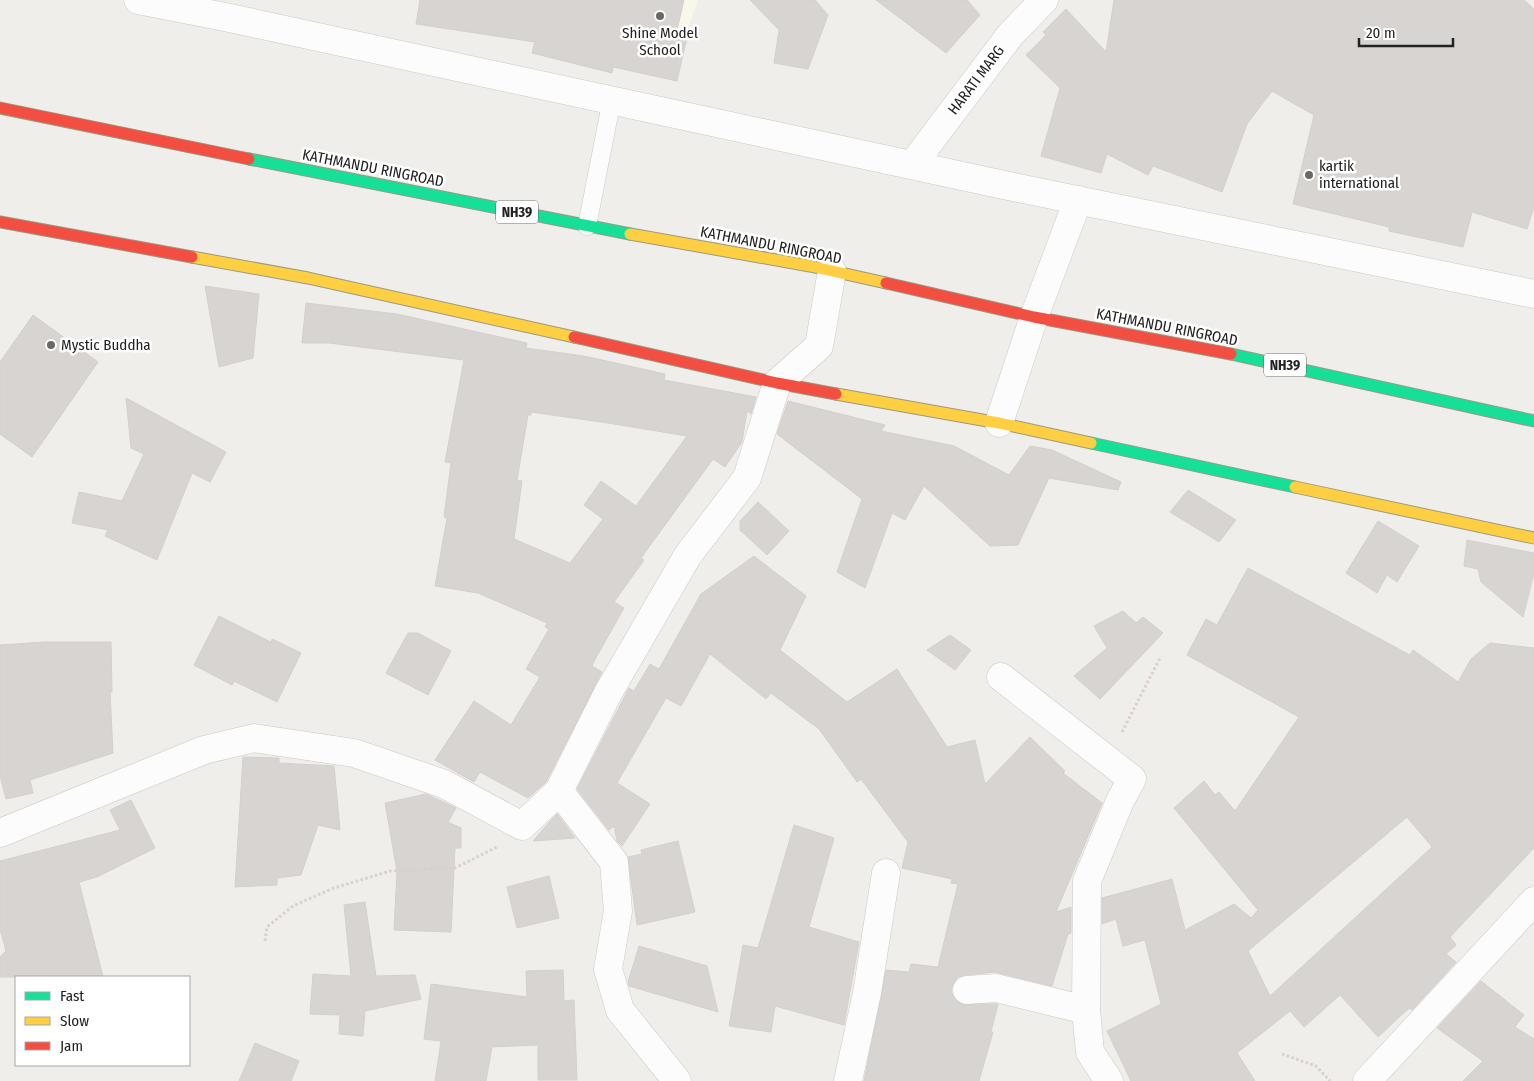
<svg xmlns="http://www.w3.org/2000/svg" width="1534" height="1081" viewBox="0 0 1534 1081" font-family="'Fira Sans Condensed',sans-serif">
	<rect width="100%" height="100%" fill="#f0eeeb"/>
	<path fill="#f8f7e8" d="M570 0H698L687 31Z"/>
	<g fill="#d7d4d2" stroke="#d3d0cc" fill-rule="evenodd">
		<path d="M420 0H684L677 30 688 33 677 81 613 67 612 73 532 53 535 42 416 24Z"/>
		<path d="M750 0H815L828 15 808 69 774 63 779 30Z"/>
		<path d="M876 0H967L980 15 946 53Z"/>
		<path d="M1114 0H1524L1534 9V207L1527 229 1472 212 1463 247 1389 231V227L1293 204 1314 115 1272 91 1247 124 1222 192 1153 166 1148 175 1107 154 1101 173 1041 156 1060 88 1026 55 1046 35 1043 32 1066 9 1106 52Z"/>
		<path d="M205 286 259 294 253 358 219 367Z"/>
		<path d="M306 303 397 314 527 343 526 348 584 356 665 374 664 380 756 397 751 414 747 411 742 442 725 467 713 459 641 558 644 560 614 602 624 608 593 663 592 666 602 672 546 782 528 798 480 772 474 782 435 760 474 701 511 725 540 677 526 669 549 629 545 627 547 623 478 593 435 586 447 518 444 517 451 463 445 462 464 360 329 343H302ZM531 412 608 423 687 436 636 506 601 481 584 505 603 519 570 563 514 539 522 481 517 480 528 415H531Z"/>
		<path d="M33 315 98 362 32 457 0 434V362Z"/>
		<path d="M126 398 226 452 210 482 192 473 157 560 105 536 108 530 72 523 79 492 122 501 144 454 131 448Z"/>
		<path d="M788 401 885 425 881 431 954 446 1009 475 1030 446 1052 450 1121 482 1118 490 1049 478 1018 545 990 546 924 486 905 520 892 513 865 588 837 572 862 499 777 434Z"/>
		<path d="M1188 490 1236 520 1219 542 1170 512Z"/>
		<path d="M758 502 789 531 767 555 740 530V521Z"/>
		<path d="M1378 521 1419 546 1397 582 1387 575 1377 593 1346 573Z"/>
		<path d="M1467 540 1534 553V573L1523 617 1481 582 1478 569 1464 566Z"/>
		<path d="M754 556 806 596 780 650 847 702 897 669 947 747 975 740 985 784 1030 737 1065 771 1063 773 1102 803 1056 912 1071 907V933L1068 934 1052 986 995 972 965 975 958 977 953 984 951 991 954 998 961 1004H998L991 1032H993L979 1081H864L886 970 909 972 911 964 938 967 958 884 951 883 952 879 902 868 908 842 861 779 857 782 819 729 771 693 766 699 710 654 681 706 666 698 617 783 650 804 622 846 617 841 614 826 609 830 577 789 629 688 634 691 650 664 659 669 701 594Z"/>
		<path d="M1248 568 1410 655 1413 650 1458 682 1471 659 1490 643 1534 648V848L1450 937 1456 945 1446 954 1456 962 1412 1010 1409 1008 1378 1037 1340 995 1304 1027 1290 1011 1237 1053 1255 1081H1131L1107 1031 1161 1004 1145 940 1123 946 1116 919 1102 924V898L1172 879 1185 930 1234 904 1251 918 1258 910 1174 808 1204 781 1215 795 1219 792 1235 811 1299 717 1187 655 1206 619 1217 625ZM1407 817 1432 847 1270 996 1248 951Z"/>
		<path d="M1123 611 1136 623 1143 617 1163 633 1100 699 1074 676 1107 648 1094 626Z"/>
		<path d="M219 616 271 642 272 639 301 653 277 702 234 681 232 685 194 665Z"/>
		<path d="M408 633H418L451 651 428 695 386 673Z"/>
		<path d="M950 635 971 650 955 670 927 650Z"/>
		<path d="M44 642H111L112 692H110L113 753 30 780 33 793 6 799 0 776V645Z"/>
		<path d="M243 757 279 758V763L334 766 340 830 318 825 301 875 277 878V885L235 887Z"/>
		<path d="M426 794 456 808 448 822 461 828V848H455L451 932 394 930 397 871 385 803Z"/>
		<path d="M131 800 155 848 97 877 79 882 103 977H0V957L6 951 0 929V861L120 830 110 810Z"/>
		<path d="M557 814 575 838 533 841 552 819Z"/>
		<path d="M794 825 834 838 809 927 859 942 844 1025 775 1006 771 1032 729 1026 743 945 758 948Z"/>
		<path d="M678 841 695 912 637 925 628 857 642 854 641 850Z"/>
		<path d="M549 876 559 918 517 928 507 887Z"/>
		<path d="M365 902 376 976 415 975 421 999 365 1011 363 1036 339 1034 340 1015 310 1014 313 974 351 976 344 905Z"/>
		<path d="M639 946 707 966 718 1012 629 986 628 982Z"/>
		<path d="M563 970 564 1001 574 1000 577 1080H538V1045L492 1047 486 1081H435L441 1041 424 1039 431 984 527 997 526 971Z"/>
		<path d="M1481 981 1524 1015 1515 1027 1534 1039V1081H1463L1483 1061 1437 1028Z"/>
		<path d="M255 1043 299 1061 291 1081H239Z"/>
	</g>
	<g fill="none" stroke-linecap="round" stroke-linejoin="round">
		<defs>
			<path id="lane" d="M587 226 612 99"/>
			<g id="street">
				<path d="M138 0 225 17 1004 185 1534 294"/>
				<path d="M913 164 1011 34 1044 0"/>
				<path d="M999 423 1034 317 1078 200"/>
				<path d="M1001 677 1132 779 1120 801 1087 881 1086 1010 1090 1052 1109 1081"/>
				<path d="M559 791 614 862 618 911 608 969 620 1010 677 1081"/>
				<path d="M0 833 204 750 254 738 354 753 444 784 522 826 559 791 608 693 688 555 747 478 777 383 819 346 832 271"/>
				<path d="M967 990 996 988 1086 1010"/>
				<path d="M848 1081 867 993 886 873"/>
				<path d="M1367 1081 1534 901"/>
			</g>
			<g id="fast">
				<path d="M249 159 630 234"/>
				<path d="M1231 354 1534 421"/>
				<path d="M1091 443 1295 487"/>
			</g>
			<g id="slow">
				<path d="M630 234 810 266 886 283"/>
				<path d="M192 257 308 278 574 337"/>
				<path d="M836 394 999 423 1091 443"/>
				<path d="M1295 487 1534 538"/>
			</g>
			<g id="jam">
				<path d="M0 108 249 159"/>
				<path d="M0 222 192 257"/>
				<path d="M886 283 1034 317 1231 354"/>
				<path d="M574 337 777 383 836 394"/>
			</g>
		</defs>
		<use href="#lane" stroke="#c9c8c7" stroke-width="19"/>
		<use href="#street" stroke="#c9c8c7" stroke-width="29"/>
		<use href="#fast" stroke="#999a82" stroke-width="13"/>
		<use href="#slow" stroke="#999a82" stroke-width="13"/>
		<use href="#jam" stroke="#999a82" stroke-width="13"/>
		<g stroke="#dccecd" stroke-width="3" stroke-dasharray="2.5 2.5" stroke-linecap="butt">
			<path d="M1122 732 1161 656"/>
			<path d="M265 941 267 927 293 906 334 888 390 871 455 868 499 846"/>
			<path d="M1282 1054 1316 1066 1330 1081"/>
		</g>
		<use href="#lane" stroke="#fdfcfc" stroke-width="18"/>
		<use href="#street" stroke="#fdfcfc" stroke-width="28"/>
		<use href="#fast" stroke="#16e098" stroke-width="11"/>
		<use href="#slow" stroke="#ffcf43" stroke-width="11"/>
		<use href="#jam" stroke="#f24e42" stroke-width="11"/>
	</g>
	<g fill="#6a6968" stroke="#fff" stroke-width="2">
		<circle cx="660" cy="16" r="5"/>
		<circle cx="1309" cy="175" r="5"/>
		<circle cx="51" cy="345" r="5"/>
	</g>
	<g text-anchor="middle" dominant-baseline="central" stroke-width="5" stroke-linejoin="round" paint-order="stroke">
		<g fill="#fff" stroke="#646464" stroke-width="1">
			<rect x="496" y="200.5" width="42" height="23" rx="4"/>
			<rect x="1264" y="353.5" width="42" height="23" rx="4"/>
		</g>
		<g font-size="14" font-weight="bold" fill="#222">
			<text x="517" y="212">NH39</text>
			<text x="1285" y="365">NH39</text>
		</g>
		<g font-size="15" fill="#222" stroke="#fff" text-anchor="start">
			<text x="660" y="33" text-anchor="middle">Shine Model<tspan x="660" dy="17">School</tspan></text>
			<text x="1319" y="166">kartik<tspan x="1319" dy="17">international</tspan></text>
			<text x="61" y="345">Mystic Buddha</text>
		</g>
		<g font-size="15" fill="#222" stroke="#fff">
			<text transform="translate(976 80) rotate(-53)">HARATI MARG</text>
			<text transform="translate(373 168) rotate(11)">KATHMANDU RINGROAD</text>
			<text transform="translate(771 245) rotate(11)">KATHMANDU RINGROAD</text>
			<text transform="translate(1167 327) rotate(11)">KATHMANDU RINGROAD</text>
		</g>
	</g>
	<rect x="15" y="976" width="175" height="90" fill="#ffffff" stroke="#a7a7a7"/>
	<rect x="25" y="992" width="25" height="8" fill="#16e098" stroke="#a7a7a7"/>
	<text x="60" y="1001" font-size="15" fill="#222222">Fast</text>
	<rect x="25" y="1017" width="25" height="8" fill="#ffcf43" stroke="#a7a7a7"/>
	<text x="60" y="1026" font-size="15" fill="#222222">Slow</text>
	<rect x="25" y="1042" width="25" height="8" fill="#f24e42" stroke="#a7a7a7"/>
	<text x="60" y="1051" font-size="15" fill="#222222">Jam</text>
	<path d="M1359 38v8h94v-8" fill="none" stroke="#222222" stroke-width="2.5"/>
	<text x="1366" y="38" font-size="15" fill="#222222" stroke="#ffffff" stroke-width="4" paint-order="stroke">20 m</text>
</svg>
